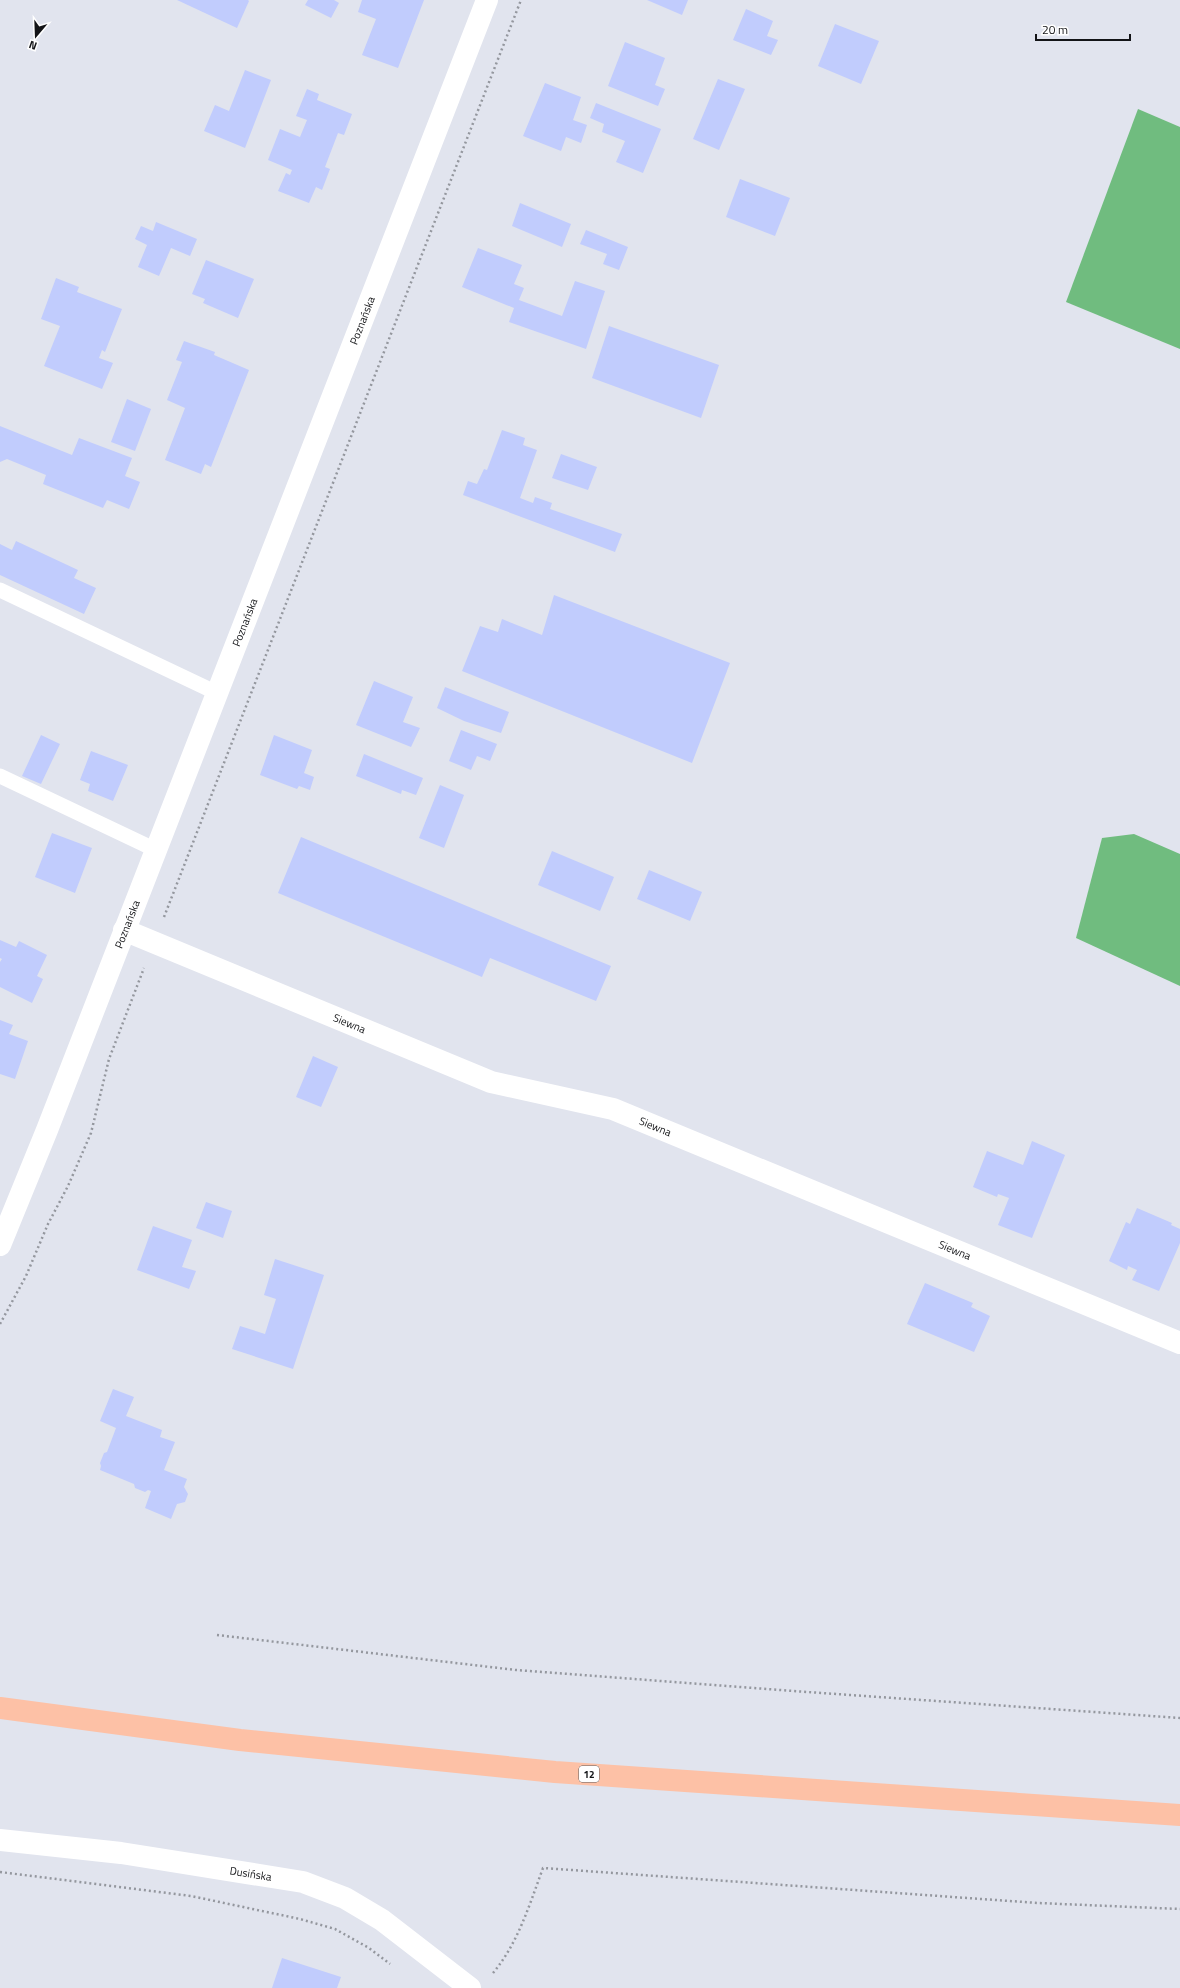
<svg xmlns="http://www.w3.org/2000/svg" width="1180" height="1988" viewBox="0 0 1180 1988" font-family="'Titillium Web',sans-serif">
	<rect width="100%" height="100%" fill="#e1e4ee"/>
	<g fill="#70bc7f">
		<path d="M1138 109 1180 127V349L1066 302Z"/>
		<path d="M1134 834 1180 854V986L1076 938 1102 838Z"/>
	</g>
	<g fill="#c1ccfd">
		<path d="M177 0H248L249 1 237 28Z"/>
		<path d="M308 0H334L339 3 331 18 305 5Z"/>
		<path d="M362 0H424L398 68 362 55 376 19 358 12Z"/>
		<path d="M647 0H688L682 15Z"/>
		<path d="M746 9 773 21 767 36 778 40 771 55 733 40Z"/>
		<path d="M835 24 879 41 861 84 818 66Z"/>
		<path d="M625 42 665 58 655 85 665 89 658 106 608 86Z"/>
		<path d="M245 70 271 80 245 148 204 131 215 105 229 111Z"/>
		<path d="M718 79 745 89 719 150 693 139Z"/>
		<path d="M545 83 581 97 573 120 587 125 581 143 566 137 561 151 523 136Z"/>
		<path d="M307 89 319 94 317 100 352 114 344 135 338 133 325 167 330 169 322 190 316 187 309 203 278 191 286 173 290 175 292 170 268 160 280 129 300 137 307 120 296 116Z"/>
		<path d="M596 103 661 129 643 173 616 162 625 141 602 132 604 124 590 118Z"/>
		<path d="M740 179 790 198 775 236 726 217Z"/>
		<path d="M520 203 571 224 562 247 512 226Z"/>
		<path d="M156 222 197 239 190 256 171 248 159 276 138 267 147 245 135 239 141 226 153 231Z"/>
		<path d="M586 230 628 247 619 270 603 264 607 254 580 244Z"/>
		<path d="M478 248 522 265 514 284 524 288 519 300 562 316 575 281 605 291 586 349 509 322 514 308 462 287Z"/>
		<path d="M206 260 254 279 238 318 203 303 205 299 192 294Z"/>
		<path d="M56 278 79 287 77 292 122 309 105 352 102 350 99 358 113 363 102 389 44 366 60 326 41 319Z"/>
		<path d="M609 326 719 365 701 418 592 378Z"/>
		<path d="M184 341 215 352 214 355 249 370 211 467 205 464 201 474 165 460 185 408 167 400 182 362 176 360Z"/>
		<path d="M127 399 151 409 135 451 111 442Z"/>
		<path d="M0 426 72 455 79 438 132 458 125 476 140 482 129 509 107 500 103 508 43 484 46 475 7 459 0 462Z"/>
		<path d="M502 430 525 438 523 445 537 450 520 498 533 503 535 497 552 503 550 509 622 534 615 552 463 495 468 481 477 484 484 469 487 470Z"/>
		<path d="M561 454 597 467 588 490 552 478Z"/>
		<path d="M16 541 78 570 74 578 96 588 84 614 0 575V544L12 550Z"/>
		<path d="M554 595 730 663 692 763 462 671 480 626 498 632 502 619 542 635Z"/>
		<path d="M374 681 413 697 403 722 420 728 411 747 356 725Z"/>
		<path d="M445 687 509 712 501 733 464 721 437 708Z"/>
		<path d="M461 730 497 744 490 761 477 756 471 770 449 761Z"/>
		<path d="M41 735 60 744 41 784 22 776Z"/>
		<path d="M274 735 312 750 304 773 314 777 310 790 299 786 297 789 260 775Z"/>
		<path d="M91 751 128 765 113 801 88 791 90 784 80 780Z"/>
		<path d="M364 754 423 778 416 795 402 790 401 794 356 776Z"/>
		<path d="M440 785 464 795 444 848 419 838Z"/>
		<path d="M52 833 92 848 75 893 35 877Z"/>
		<path d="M301 837 611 966 596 1001 490 958 482 977 278 893Z"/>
		<path d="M552 851 614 877 600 911 538 885Z"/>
		<path d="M649 870 702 892 690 921 637 899Z"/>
		<path d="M0 940 16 947 19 941 47 955 37 976 43 979 32 1003 0 987V962L2 959 0 958Z"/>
		<path d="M0 1020 13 1025 9 1034 28 1041 15 1079 0 1074Z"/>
		<path d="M313 1056 338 1067 321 1107 296 1097Z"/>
		<path d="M1032 1141 1065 1155 1032 1238 998 1225 1009 1198 998 1194 997 1197 973 1187 987 1151 1023 1165Z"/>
		<path d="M206 1202 232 1211 223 1238 196 1228Z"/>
		<path d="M1137 1208 1172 1223 1171 1225 1180 1229V1243L1159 1291 1132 1280 1137 1270 1128 1266 1127 1270 1109 1261 1126 1222 1130 1224Z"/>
		<path d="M153 1226 192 1240 182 1267 196 1271 189 1289 137 1270Z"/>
		<path d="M275 1259 324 1275 293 1369 232 1349 240 1326 265 1334 276 1299 264 1295Z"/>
		<path d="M925 1283 973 1303 971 1307 990 1316 974 1352 907 1324Z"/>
		<path d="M113 1389 134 1397 126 1416 162 1430 160 1437 175 1442 164 1470 187 1479 184 1487 188 1494 185 1502 177 1504 171 1519 145 1508 151 1491 148 1490 145 1492 135 1488 134 1484 100 1470 101 1466 100 1463 104 1453 107 1452 116 1428 100 1421Z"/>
		<path d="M282 1958 341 1977 337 1988H272Z"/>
	</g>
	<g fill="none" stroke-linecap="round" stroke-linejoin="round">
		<g stroke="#94979e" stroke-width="2.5" stroke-dasharray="2 3" stroke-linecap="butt">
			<path d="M164 917 521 0"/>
			<path d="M0 1324 26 1276 48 1224 68 1186 91 1133 109 1059 144 968"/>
			<path d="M217 1635 516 1670 793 1691 1180 1718"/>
			<path d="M0 1872 191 1896 300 1919 335 1929 369 1948 390 1964"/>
			<path d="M493 1973C518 1943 529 1906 543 1868L1038 1903 1180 1909"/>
		</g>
		<g stroke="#fff" stroke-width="15">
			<path d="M0 590 217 693"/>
			<path d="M0 776 156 850"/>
		</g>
		<g stroke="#fff" stroke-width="22">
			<path id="s1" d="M124 930 491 1082 613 1109 1180 1343"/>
			<path id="s2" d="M0 1840 121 1853 303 1882 345 1898 382 1920 470 1988"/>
		</g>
		<path stroke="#fff" stroke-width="22" id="s3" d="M0 1245 47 1130 487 0"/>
		<path stroke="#fdc1a6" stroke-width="22" d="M0 1708 240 1740 555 1772 1180 1815"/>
	</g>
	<g text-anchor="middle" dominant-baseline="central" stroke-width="4" stroke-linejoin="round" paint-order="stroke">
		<rect fill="#fff" stroke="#5a5a5d" stroke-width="1" x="579" y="1766" width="20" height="16" rx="3"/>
		<g font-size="10" font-weight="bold" fill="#131417">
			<text x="589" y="1774">12</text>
		</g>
		<g font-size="11" fill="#131417" stroke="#fff">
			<text stroke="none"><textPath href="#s3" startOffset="993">Poznańska</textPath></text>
			<text stroke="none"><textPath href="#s3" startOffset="669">Poznańska</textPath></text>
			<text stroke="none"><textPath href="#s3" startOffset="345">Poznańska</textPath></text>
			<text stroke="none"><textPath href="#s1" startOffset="244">Siewna</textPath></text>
			<text stroke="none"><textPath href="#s1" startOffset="568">Siewna</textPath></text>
			<text stroke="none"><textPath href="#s1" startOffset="892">Siewna</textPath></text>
			<text stroke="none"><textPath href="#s2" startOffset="253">Dusińska</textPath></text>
		</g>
	</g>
	<g transform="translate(36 36) rotate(199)" stroke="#ffffff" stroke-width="3" paint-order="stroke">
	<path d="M0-3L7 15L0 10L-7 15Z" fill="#131417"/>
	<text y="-6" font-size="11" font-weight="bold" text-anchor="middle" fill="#131417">N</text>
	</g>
	<path d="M1036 34v6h94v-6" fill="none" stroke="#131417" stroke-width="2"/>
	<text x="1042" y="34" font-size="12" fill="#131417" stroke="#ffffff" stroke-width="3" paint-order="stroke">20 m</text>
</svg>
